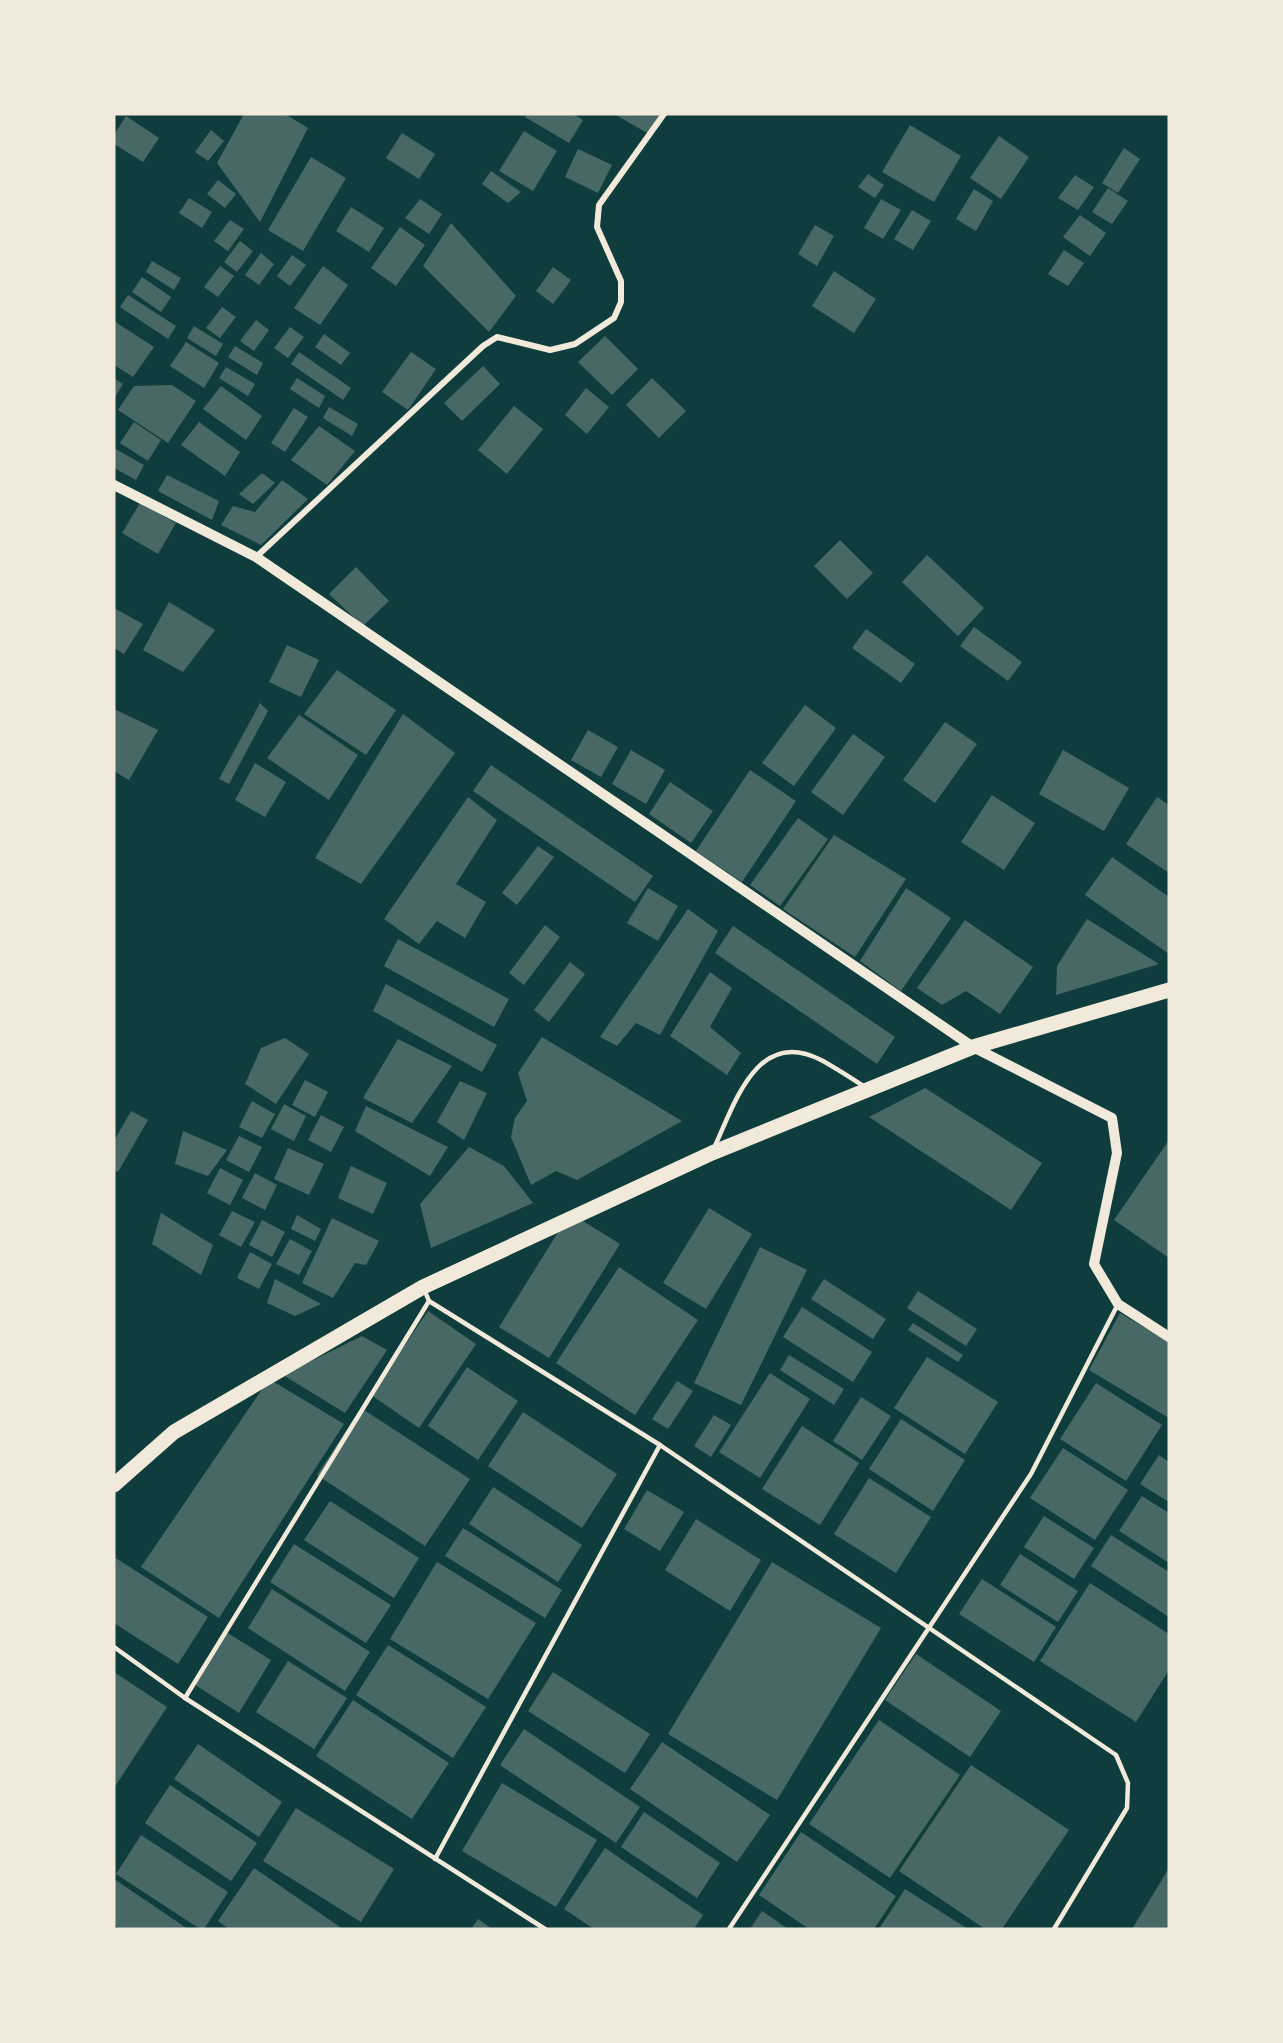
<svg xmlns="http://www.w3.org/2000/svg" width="1283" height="2043" viewBox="0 0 1283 2043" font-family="Poppins,sans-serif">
	<rect width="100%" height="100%" fill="#0f3d3e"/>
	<g fill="#486865">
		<path d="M244 114H285L308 128 260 222 217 163Z"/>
		<path d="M527 114H573L583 120 569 143 525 117Z"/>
		<path d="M614 114H660L649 134Z"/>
		<path d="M126 116 159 138 143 162 114 144V135Z"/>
		<path d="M910 125 961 156 934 202 882 172Z"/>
		<path d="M211 130 224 141 208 161 195 152Z"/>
		<path d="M524 131 557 151 533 191 499 171Z"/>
		<path d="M402 133 435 154 419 179 386 158Z"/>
		<path d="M999 136 1029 157 1001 199 970 178Z"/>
		<path d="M1124 148 1140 159 1118 193 1102 183Z"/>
		<path d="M578 149 612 165 598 193 565 177Z"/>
		<path d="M311 157 346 178 303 251 268 230Z"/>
		<path d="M491 171 521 192 508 203 482 184Z"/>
		<path d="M868 174 884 185 875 198 858 187Z"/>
		<path d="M1075 175 1094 187 1078 210 1058 198Z"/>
		<path d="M218 180 236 194 225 208 207 194Z"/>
		<path d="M1108 188 1128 201 1112 224 1092 212Z"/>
		<path d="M974 189 993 201 976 231 956 219Z"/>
		<path d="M189 198 212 212 202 228 179 213Z"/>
		<path d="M420 199 442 214 429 234 405 218Z"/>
		<path d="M881 199 901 210 883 239 864 228Z"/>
		<path d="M351 207 384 228 369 252 336 231Z"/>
		<path d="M912 210 931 221 913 250 894 239Z"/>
		<path d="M1080 215 1106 233 1090 256 1063 237Z"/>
		<path d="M230 220 244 229 228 251 214 241Z"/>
		<path d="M451 223 516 296 489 332 423 266Z"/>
		<path d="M815 225 834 236 817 266 798 254Z"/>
		<path d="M400 227 425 245 396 286 371 268Z"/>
		<path d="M240 241 253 251 237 272 224 262Z"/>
		<path d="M1064 250 1084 263 1068 286 1048 274Z"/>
		<path d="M261 253 274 264 259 285 245 275Z"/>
		<path d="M292 255 306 265 290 286 277 276Z"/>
		<path d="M152 261 181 278 174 290 146 272Z"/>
		<path d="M220 266 234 276 218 297 204 287Z"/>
		<path d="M323 266 348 285 320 325 294 308Z"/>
		<path d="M553 267 571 280 553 304 536 291Z"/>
		<path d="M834 271 876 299 854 333 812 306Z"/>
		<path d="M142 277 171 297 161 312 132 292Z"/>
		<path d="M128 295 176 326 168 339 120 307Z"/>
		<path d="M222 307 236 317 220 338 206 328Z"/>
		<path d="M256 320 269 330 254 351 240 341Z"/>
		<path d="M114 321 154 347 133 377 114 365Z"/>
		<path d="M194 326 223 344 216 356 187 338Z"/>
		<path d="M290 327 304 337 288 358 274 348Z"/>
		<path d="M324 334 350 353 341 365 315 347Z"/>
		<path d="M605 336 638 369 612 395 578 362Z"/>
		<path d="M186 342 219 363 204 388 170 366Z"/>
		<path d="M235 346 263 363 257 375 228 357Z"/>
		<path d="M299 352 351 388 343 400 291 364Z"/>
		<path d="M411 352 436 369 408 410 382 392Z"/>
		<path d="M483 366 500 384 462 421 444 403Z"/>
		<path d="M226 367 255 384 248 396 219 378Z"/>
		<path d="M114 378 123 384 114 399Z"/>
		<path d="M297 378 325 396 319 408 290 389Z"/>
		<path d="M652 378 686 411 659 438 626 405Z"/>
		<path d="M172 385 196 401 168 443 118 410 134 386Z"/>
		<path d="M221 386 262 416 246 440 203 409Z"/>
		<path d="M586 388 609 407 587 434 565 415Z"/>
		<path d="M514 406 543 429 507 474 478 450Z"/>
		<path d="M329 407 358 424 352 436 323 418Z"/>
		<path d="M294 408 308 417 285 452 271 443Z"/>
		<path d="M134 422 161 440 148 461 120 443Z"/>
		<path d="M199 422 240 452 225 476 181 445Z"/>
		<path d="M319 426 355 451 327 485 291 460Z"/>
		<path d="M114 448 144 465 136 480 114 468Z"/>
		<path d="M262 473 275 483 253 504 239 494Z"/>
		<path d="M167 475 219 501 212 520 158 491Z"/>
		<path d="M282 480 308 499 261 545 221 525 233 506 255 512Z"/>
		<path d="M140 503 176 523 158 554 122 533Z"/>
		<path d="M840 540 873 573 847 599 814 566Z"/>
		<path d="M927 555 984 608 958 636 902 582Z"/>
		<path d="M356 567 389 601 363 626 329 594Z"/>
		<path d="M169 602 215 630 183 672 143 650Z"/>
		<path d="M114 608 143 624 124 654 114 648Z"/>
		<path d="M974 627 1022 662 1008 681 960 646Z"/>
		<path d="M866 629 915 664 901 683 852 648Z"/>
		<path d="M287 645 319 660 301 697 269 682Z"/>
		<path d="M337 670 396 710 366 755 304 714Z"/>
		<path d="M260 703 268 711 229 784 219 779Z"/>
		<path d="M805 705 836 728 794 786 762 763Z"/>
		<path d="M114 709 158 730 129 780 114 771Z"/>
		<path d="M403 714 455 753 361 884 315 858Z"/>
		<path d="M299 715 358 755 329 800 267 758Z"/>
		<path d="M945 722 977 744 935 803 903 780Z"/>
		<path d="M588 730 618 747 601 777 571 760Z"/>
		<path d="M853 734 885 757 843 815 811 792Z"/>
		<path d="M631 750 665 770 646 804 612 784Z"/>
		<path d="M1063 750 1129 788 1104 831 1039 794Z"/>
		<path d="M255 763 286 782 265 817 235 800Z"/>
		<path d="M491 765 653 876 635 902 473 791Z"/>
		<path d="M750 770 796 801 742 882 696 851Z"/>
		<path d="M670 782 713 811 691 843 649 814Z"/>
		<path d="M992 795 1035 823 1004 870 961 842Z"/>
		<path d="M468 797 497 820 456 884 486 902 465 938 437 921 419 944 384 919Z"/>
		<path d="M1157 797 1169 805V873L1126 844Z"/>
		<path d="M798 818 828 839 780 906 750 885Z"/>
		<path d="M834 835 906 879 855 957 783 909Z"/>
		<path d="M538 846 554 857 517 905 502 893Z"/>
		<path d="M1112 857 1169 897V954L1085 895Z"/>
		<path d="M648 888 678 906 658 941 627 923Z"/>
		<path d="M906 888 951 918 901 991 860 961Z"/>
		<path d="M688 909 718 931 660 1035 636 1023 617 1046 600 1037Z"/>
		<path d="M1087 919 1159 964 1056 995 1057 966Z"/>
		<path d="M965 920 1033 967 1000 1014 966 991 942 1005 917 988Z"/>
		<path d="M545 925 560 937 524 985 509 973Z"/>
		<path d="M733 926 895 1037 877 1064 715 953Z"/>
		<path d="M398 939 509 999 494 1027 384 966Z"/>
		<path d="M570 962 585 974 549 1022 534 1010Z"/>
		<path d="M710 972 732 988 710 1027 741 1053 727 1075 670 1036Z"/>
		<path d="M386 984 497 1045 482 1072 373 1011Z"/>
		<path d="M542 1037 682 1121 577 1180 556 1171 531 1185 511 1137 515 1118 527 1101 518 1073Z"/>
		<path d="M285 1038 309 1054 276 1104 245 1084 261 1048Z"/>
		<path d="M398 1039 452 1066 412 1123 363 1098Z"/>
		<path d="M305 1080 328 1092 315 1117 292 1105Z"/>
		<path d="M460 1081 487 1093 464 1140 437 1122Z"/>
		<path d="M925 1088 1042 1163 1011 1210 869 1117Z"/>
		<path d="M252 1101 275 1114 262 1138 239 1127Z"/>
		<path d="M284 1104 306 1116 294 1141 271 1129Z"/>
		<path d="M366 1106 448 1147 430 1176 355 1131Z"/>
		<path d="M131 1111 148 1120 118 1172 114 1170V1141Z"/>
		<path d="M321 1115 344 1127 331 1152 308 1140Z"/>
		<path d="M183 1131 227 1150 208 1176 175 1164Z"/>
		<path d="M239 1136 262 1147 249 1172 226 1160Z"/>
		<path d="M1169 1140V1258L1114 1220Z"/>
		<path d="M469 1147 504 1166 533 1203 431 1248 420 1204Z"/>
		<path d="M288 1148 324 1164 309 1195 274 1179Z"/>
		<path d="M351 1166 387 1183 373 1214 338 1198Z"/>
		<path d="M220 1168 243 1180 230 1205 207 1193Z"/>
		<path d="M255 1173 277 1185 265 1210 242 1198Z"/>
		<path d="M709 1208 752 1234 706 1309 663 1283Z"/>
		<path d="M232 1211 255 1222 241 1247 219 1235Z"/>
		<path d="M161 1213 213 1245 201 1275 152 1244Z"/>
		<path d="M570 1213 620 1244 549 1358 499 1327Z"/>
		<path d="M297 1215 321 1229 315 1241 291 1229Z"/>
		<path d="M332 1218 379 1241 366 1265 355 1263 333 1298 302 1283Z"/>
		<path d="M262 1220 285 1232 272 1257 249 1245Z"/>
		<path d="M290 1239 312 1251 299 1275 276 1264Z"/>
		<path d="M760 1247 807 1270 741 1405 694 1383Z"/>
		<path d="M250 1252 272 1264 259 1289 237 1278Z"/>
		<path d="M619 1267 698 1320 635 1415 556 1363Z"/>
		<path d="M275 1279 321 1304 295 1316 267 1303Z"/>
		<path d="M824 1279 886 1319 873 1339 811 1299Z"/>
		<path d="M918 1291 977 1329 966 1346 907 1308Z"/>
		<path d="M802 1307 872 1352 853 1382 783 1337Z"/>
		<path d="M428 1311 476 1344 419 1428 371 1395Z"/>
		<path d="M1120 1313 1169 1342V1418L1089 1370Z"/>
		<path d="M913 1323 963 1355 958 1362 908 1330Z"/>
		<path d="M362 1336 387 1350 345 1413 283 1375Z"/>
		<path d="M789 1355 844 1389 834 1405 780 1370Z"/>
		<path d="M927 1357 998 1402 965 1454 894 1408Z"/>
		<path d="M467 1367 518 1401 478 1460 428 1426Z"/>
		<path d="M770 1373 810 1399 760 1478 719 1452Z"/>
		<path d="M269 1379 344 1424 219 1618 141 1567Z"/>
		<path d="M677 1381 693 1391 668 1429 652 1419Z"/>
		<path d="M1096 1383 1162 1425 1126 1481 1060 1439Z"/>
		<path d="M861 1397 891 1416 862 1460 833 1441Z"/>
		<path d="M361 1408 470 1479 425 1546 317 1475Z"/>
		<path d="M523 1412 617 1474 582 1528 488 1466Z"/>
		<path d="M714 1415 731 1425 711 1457 694 1446Z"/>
		<path d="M901 1419 965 1460 933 1511 869 1469Z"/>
		<path d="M802 1426 859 1463 820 1525 762 1489Z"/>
		<path d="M1063 1448 1128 1490 1095 1540 1030 1498Z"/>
		<path d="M1159 1455 1169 1462V1502L1140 1484Z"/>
		<path d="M869 1478 931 1517 896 1573 834 1534Z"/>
		<path d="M493 1487 582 1545 558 1582 469 1524Z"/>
		<path d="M647 1490 684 1512 660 1551 624 1529Z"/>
		<path d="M1142 1496 1169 1513V1563L1119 1531Z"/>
		<path d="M330 1501 419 1558 394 1598 304 1540Z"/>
		<path d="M1044 1516 1094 1548 1074 1579 1024 1547Z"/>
		<path d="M696 1519 761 1560 730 1611 665 1570Z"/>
		<path d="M463 1528 562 1590 545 1618 445 1556Z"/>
		<path d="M1111 1535 1169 1572V1617L1091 1566Z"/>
		<path d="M294 1544 391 1605 366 1643 270 1582Z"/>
		<path d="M1020 1554 1078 1591 1058 1622 1000 1585Z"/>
		<path d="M114 1557 208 1617 178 1664 114 1623Z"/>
		<path d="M437 1562 536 1623 488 1699 390 1639Z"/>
		<path d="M772 1562 881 1628 777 1800 668 1734Z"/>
		<path d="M982 1579 1056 1627 1034 1662 959 1614Z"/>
		<path d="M1090 1583 1169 1634V1670L1136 1722 1040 1661Z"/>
		<path d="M272 1589 370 1652 345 1691 248 1628Z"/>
		<path d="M226 1632 271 1660 239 1713 194 1684Z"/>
		<path d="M388 1645 486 1707 453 1758 356 1695Z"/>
		<path d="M916 1654 1001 1711 970 1757 885 1700Z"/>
		<path d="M288 1661 347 1698 314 1749 256 1712Z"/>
		<path d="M114 1672 167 1707 114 1788Z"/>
		<path d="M553 1672 650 1734 625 1773 528 1711Z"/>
		<path d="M353 1700 449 1763 412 1819 316 1756Z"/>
		<path d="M879 1720 960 1775 890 1878 809 1824Z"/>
		<path d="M524 1729 640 1807 616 1843 500 1765Z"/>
		<path d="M662 1742 770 1815 737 1862 630 1789Z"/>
		<path d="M198 1744 282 1802 259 1837 174 1779Z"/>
		<path d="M971 1765 1069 1830 1002 1929H985L899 1871Z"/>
		<path d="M502 1783 597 1840 556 1907 462 1851Z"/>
		<path d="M170 1785 257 1843 231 1881 145 1823Z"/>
		<path d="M296 1808 394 1869 361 1922 263 1861Z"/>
		<path d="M644 1812 720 1863 697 1898 621 1847Z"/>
		<path d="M801 1832 896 1896 874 1929H809L759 1895Z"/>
		<path d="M141 1835 228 1892 204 1929H200L116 1874Z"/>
		<path d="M605 1848 703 1915 694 1929H594L564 1909Z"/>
		<path d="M254 1868 343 1929H229L218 1921Z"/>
		<path d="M1169 1868V1929H1132Z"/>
		<path d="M114 1879 188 1929H120L114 1925Z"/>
		<path d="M905 1889 968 1929H879Z"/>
		<path d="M762 1911 788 1929H750Z"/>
		<path d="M478 1919 492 1929H471Z"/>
	</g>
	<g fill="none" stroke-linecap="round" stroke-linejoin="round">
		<g stroke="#f1e9da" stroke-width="4.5">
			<path d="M714 1148C735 1103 757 1027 821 1060 836 1068 851 1078 865 1087"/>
			<path d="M424 1289 429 1301 660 1445 1116 1755 1128 1783 1127 1808 1054 1929"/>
			<path d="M114 1647 185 1698 545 1929"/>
			<path d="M185 1698 429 1301"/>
			<path d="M435 1859 660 1445"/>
			<path d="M729 1929 1031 1474 1118 1304"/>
		</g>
		<path stroke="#f1e9da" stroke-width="6" d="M256 557 483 346 497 337 550 350 575 344 614 318 621 302V281L597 227 599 205 664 114"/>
		<path stroke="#f1e9da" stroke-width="10" d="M114 485 256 557 973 1047 1112 1118 1117 1153 1094 1264 1118 1304 1169 1337"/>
		<path stroke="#f1e9da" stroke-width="15" d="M114 1485 174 1432 423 1287 712 1153 973 1047 1169 990"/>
	</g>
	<rect width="1283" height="2043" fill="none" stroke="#f1e9da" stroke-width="231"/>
</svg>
